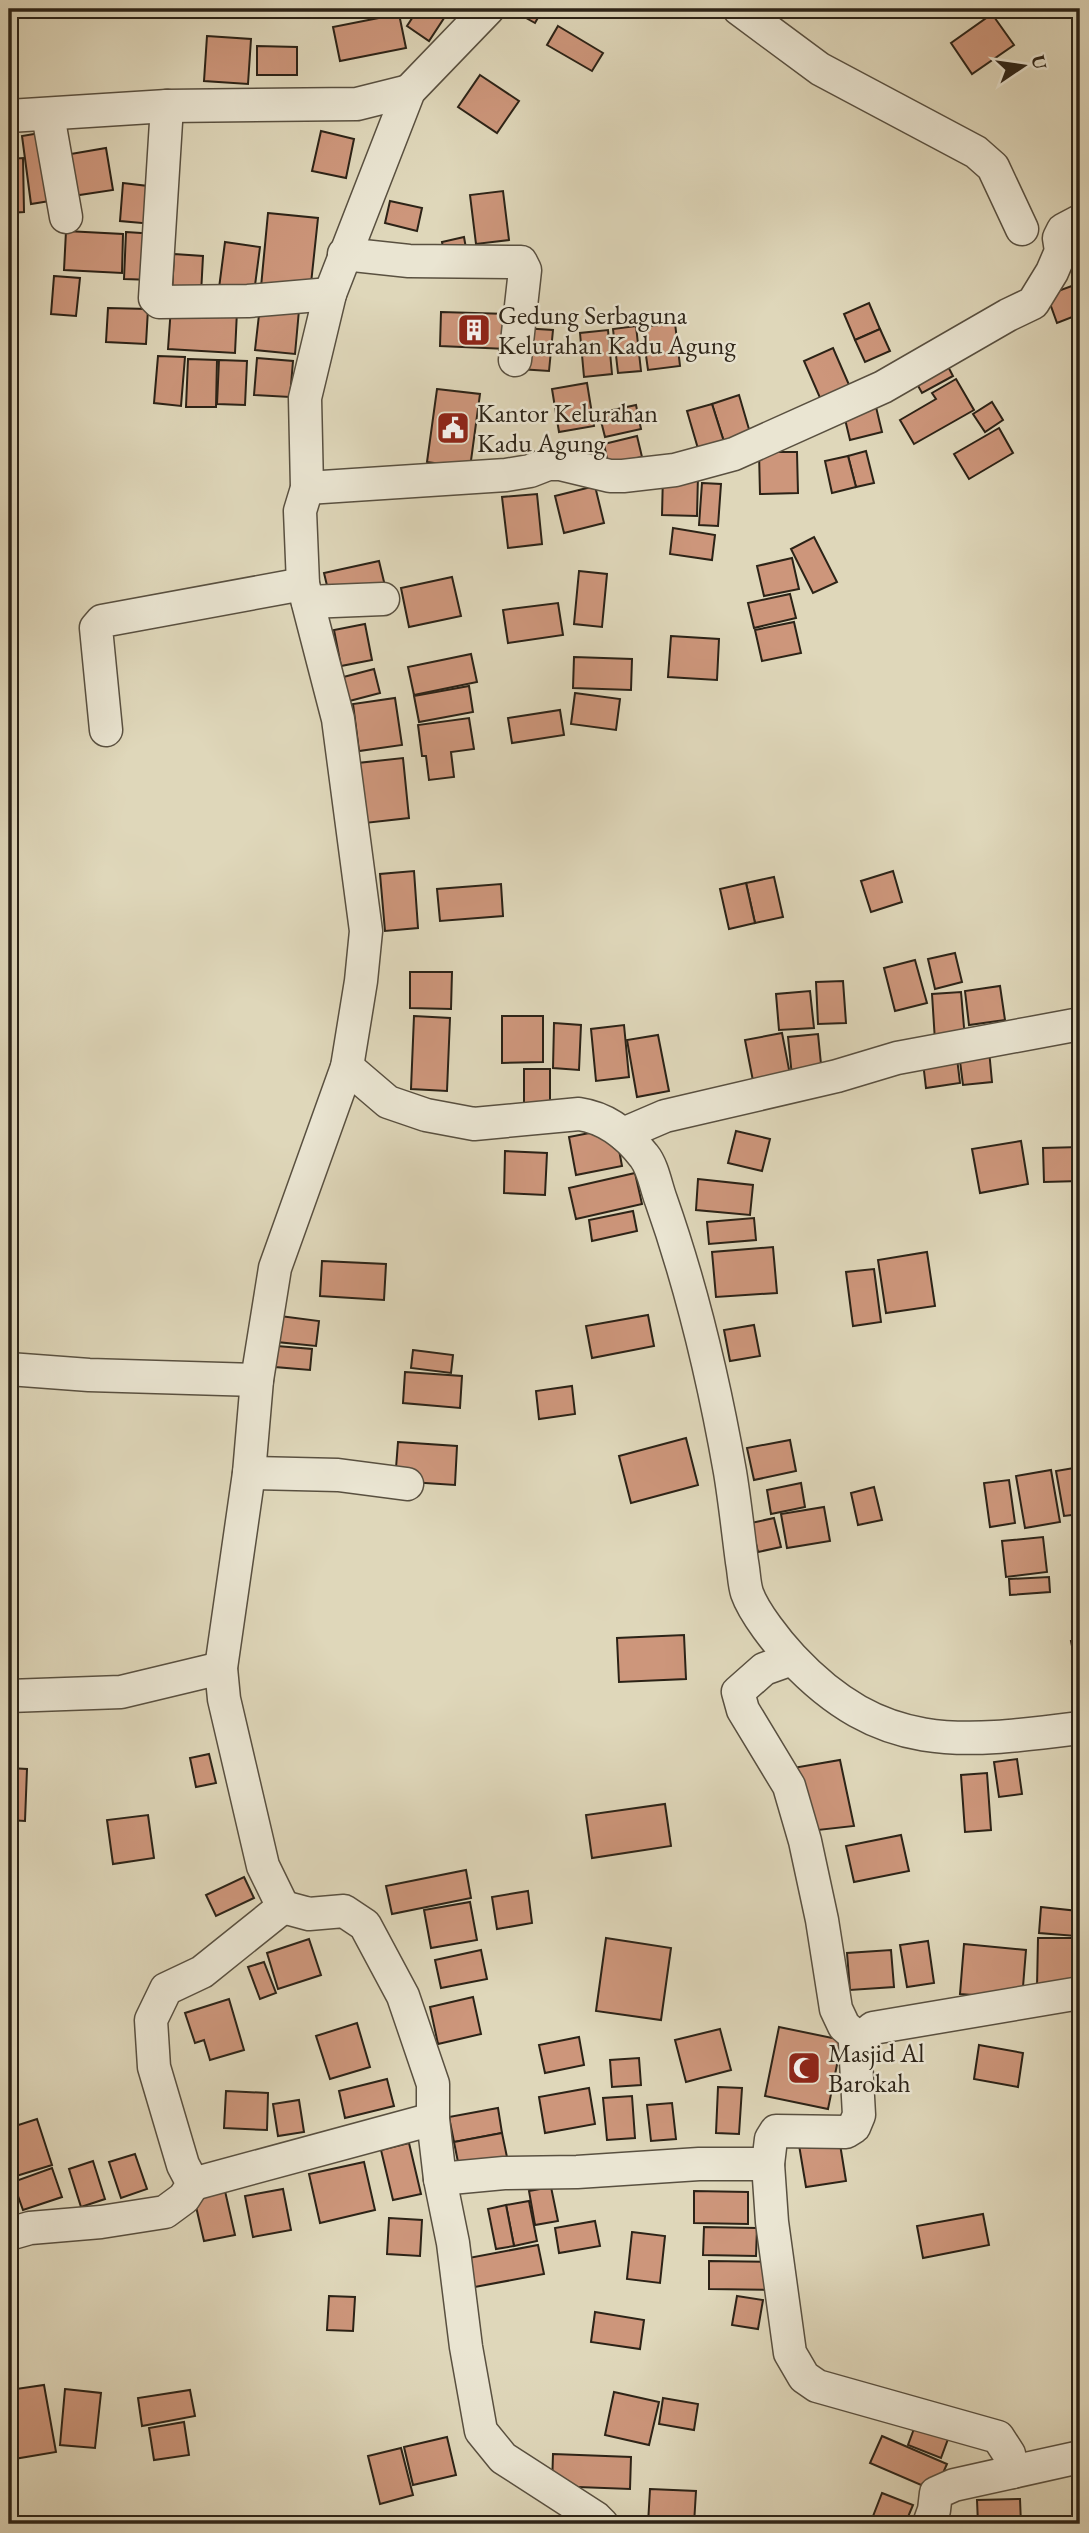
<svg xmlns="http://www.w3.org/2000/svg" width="1089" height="2533" viewBox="0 0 1089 2533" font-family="'EB Garamond',serif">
	<rect width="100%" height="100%" fill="#dfd7ba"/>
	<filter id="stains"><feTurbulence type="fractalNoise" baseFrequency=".00286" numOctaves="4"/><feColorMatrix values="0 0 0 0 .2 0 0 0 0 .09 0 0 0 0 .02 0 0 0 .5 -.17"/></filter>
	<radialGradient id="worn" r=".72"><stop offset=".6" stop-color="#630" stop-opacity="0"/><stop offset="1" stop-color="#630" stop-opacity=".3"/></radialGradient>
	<g fill="#cd967b" stroke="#2c2317" stroke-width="2">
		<path d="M418 9H450L429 41 407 26Z"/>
		<path d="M510 9H543L535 23Z"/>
		<path d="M399 14 406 48 340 61 333 27Z"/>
		<path d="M992 14 1014 45 972 74 951 43Z"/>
		<path d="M558 26 603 53 592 71 547 45Z"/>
		<path d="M207 36 251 39 248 84 204 81Z"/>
		<path d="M257 46 297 47V75H257Z"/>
		<path d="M480 75 519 101 497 133 458 107Z"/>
		<path d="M321 131 354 139 346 178 312 171Z"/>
		<path d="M46 132 56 200 31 204 22 136Z"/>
		<path d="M106 148 113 190 66 197 59 156Z"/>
		<path d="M23 158 24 212 9 213V159Z"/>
		<path d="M123 183 156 187 153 224 120 221Z"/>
		<path d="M503 191 509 240 476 244 470 195Z"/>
		<path d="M390 201 422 208 417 231 385 223Z"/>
		<path d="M268 213 318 218 310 293 261 287Z"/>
		<path d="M66 231 123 234 122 273 64 270Z"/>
		<path d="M126 232 156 234 153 280 124 279Z"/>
		<path d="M464 237 467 254 445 258 442 242Z"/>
		<path d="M225 242 260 247 254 293 219 288Z"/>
		<path d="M174 254 203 256 201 294 172 292Z"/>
		<path d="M54 276 80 278 76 316 51 314Z"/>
		<path d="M1080 283V314L1057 323 1047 295Z"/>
		<path d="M869 303 880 329 855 340 844 314Z"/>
		<path d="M260 306 299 310 295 354 255 350Z"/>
		<path d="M171 307 237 311 235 353 168 349Z"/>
		<path d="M108 308 148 309 146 344 106 342Z"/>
		<path d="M441 312 508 314 507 349 440 346Z"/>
		<path d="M675 323 680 366 648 370 642 327Z"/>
		<path d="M636 326 641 371 618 373 613 329Z"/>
		<path d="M522 328 553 330 549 371 519 369Z"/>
		<path d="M880 329 890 351 865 362 855 340Z"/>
		<path d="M608 330 612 374 584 377 580 333Z"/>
		<path d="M833 348 853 394 824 407 804 361Z"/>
		<path d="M942 355 953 376 922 393 911 373Z"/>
		<path d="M158 356 185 357 181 406 154 403Z"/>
		<path d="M257 358 293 361 290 397 254 395Z"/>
		<path d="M188 359 217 360 216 407H186Z"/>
		<path d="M219 360 247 361 245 405 217 404Z"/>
		<path d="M956 379 974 410 914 444 900 420 936 399 932 393Z"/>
		<path d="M587 383 594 426 559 432 552 389Z"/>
		<path d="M437 389 480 394 470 468 427 462Z"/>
		<path d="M739 395 751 436 725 445 712 404Z"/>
		<path d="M992 402 1003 420 985 432 973 414Z"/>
		<path d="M712 404 725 445 699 452 687 411Z"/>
		<path d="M636 405 641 429 605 437 599 413Z"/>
		<path d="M876 407 882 432 850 440 844 415Z"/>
		<path d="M999 428 1013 453 969 479 954 454Z"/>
		<path d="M637 436 642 457 608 464 604 444Z"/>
		<path d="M866 451 874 483 856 487 848 456Z"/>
		<path d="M759 452H797L798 493 760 494Z"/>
		<path d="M848 456 856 487 832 493 825 461Z"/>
		<path d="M663 474 698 475 697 516 662 515Z"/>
		<path d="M702 483 721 484 718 526 699 525Z"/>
		<path d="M595 486 604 523 564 533 555 496Z"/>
		<path d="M537 494 542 544 508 548 502 497Z"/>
		<path d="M673 528 715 535 712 560 670 554Z"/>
		<path d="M814 537 837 582 813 593 791 549Z"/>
		<path d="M792 558 799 589 764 596 757 566Z"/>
		<path d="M379 561 385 586 330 598 324 573Z"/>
		<path d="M579 571 607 574 602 627 574 624Z"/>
		<path d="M452 577 461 616 409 627 401 588Z"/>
		<path d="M790 594 796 618 754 628 748 603Z"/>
		<path d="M558 603 563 635 508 643 503 610Z"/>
		<path d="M794 622 801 653 762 661 755 630Z"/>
		<path d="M365 624 372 660 341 666 334 630Z"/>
		<path d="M671 636 719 639 717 680 668 677Z"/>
		<path d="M471 654 477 682 414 695 408 667Z"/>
		<path d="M574 657 632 659 631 690 573 688Z"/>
		<path d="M374 669 380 693 338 704 332 680Z"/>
		<path d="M469 686 473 712 419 722 414 696Z"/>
		<path d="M575 693 620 699 616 730 571 724Z"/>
		<path d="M395 698 402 745 359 751 353 704Z"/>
		<path d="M560 710 564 735 512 743 508 718Z"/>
		<path d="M469 718 474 749 451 752 454 777 429 780 426 756H422L418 725Z"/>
		<path d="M403 758 409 818 365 823 358 763Z"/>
		<path d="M414 871 418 928 385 931 380 874Z"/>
		<path d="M893 871 902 902 871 912 861 881Z"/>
		<path d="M774 877 783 917 755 923 746 883Z"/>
		<path d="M746 883 755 923 729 929 720 889Z"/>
		<path d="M501 884 503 916 440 921 437 889Z"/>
		<path d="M955 953 962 982 935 989 928 959Z"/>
		<path d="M915 960 927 1003 895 1011 884 968Z"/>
		<path d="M410 972H452L451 1009 410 1008Z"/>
		<path d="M843 981 846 1023 818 1024 816 982Z"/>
		<path d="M1000 986 1005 1020 969 1025 965 991Z"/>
		<path d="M810 991 814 1028 779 1030 776 994Z"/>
		<path d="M961 992 965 1039 935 1041 932 994Z"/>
		<path d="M414 1016 450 1018 447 1091 411 1089Z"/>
		<path d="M502 1016H543V1062L502 1063Z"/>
		<path d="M554 1023 581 1025 579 1070 553 1068Z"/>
		<path d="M624 1025 629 1077 596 1081 591 1029Z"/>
		<path d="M782 1033 792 1085 755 1091 745 1040Z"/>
		<path d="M818 1034 822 1074 792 1076 788 1037Z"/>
		<path d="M658 1035 669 1091 637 1097 627 1040Z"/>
		<path d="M956 1050 960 1083 926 1088 922 1054Z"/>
		<path d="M989 1050 992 1082 963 1085 959 1053Z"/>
		<rect x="524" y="1069" width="26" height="36"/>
		<path d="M615 1128 622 1166 576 1175 569 1137Z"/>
		<path d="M736 1131 770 1139 762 1171 728 1163Z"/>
		<path d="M1021 1141 1028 1184 980 1193 972 1149Z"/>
		<path d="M1080 1147V1181L1044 1182 1043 1148Z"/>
		<path d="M505 1151 547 1153 545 1195 504 1193Z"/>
		<path d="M635 1173 642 1204 576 1219 569 1188Z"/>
		<path d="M698 1179 753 1185 750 1215 696 1210Z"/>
		<path d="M633 1211 637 1231 592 1241 589 1220Z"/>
		<path d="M754 1218 756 1240 709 1244 707 1222Z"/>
		<path d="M773 1247 777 1293 716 1297 712 1252Z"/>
		<path d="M927 1252 935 1306 886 1313 878 1260Z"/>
		<path d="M322 1261 386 1264 384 1300 320 1296Z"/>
		<path d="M874 1269 881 1322 853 1326 846 1272Z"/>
		<path d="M1080 1270V1289H1076L1074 1271Z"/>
		<path d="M648 1315 654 1346 592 1358 586 1326Z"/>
		<path d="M280 1316 319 1321 316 1346 277 1342Z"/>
		<path d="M754 1325 760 1356 730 1361 724 1330Z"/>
		<path d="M277 1346 312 1349 310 1370 275 1367Z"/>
		<path d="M413 1350 453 1355 451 1373 411 1368Z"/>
		<path d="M405 1372 462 1376 460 1408 403 1403Z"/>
		<path d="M572 1386 575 1414 539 1419 536 1391Z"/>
		<path d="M686 1438 698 1485 631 1503 619 1456Z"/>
		<path d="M790 1440 796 1471 754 1480 747 1448Z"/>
		<path d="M398 1442 457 1446 455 1485 395 1481Z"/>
		<path d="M1080 1467V1514L1064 1516 1056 1471Z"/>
		<path d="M1051 1470 1060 1522 1025 1528 1016 1476Z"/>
		<path d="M1009 1480 1015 1523 990 1527 984 1483Z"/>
		<path d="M801 1483 805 1507 771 1514 767 1490Z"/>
		<path d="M874 1487 882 1520 858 1525 851 1493Z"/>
		<path d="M824 1507 830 1541 787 1548 781 1514Z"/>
		<path d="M774 1518 781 1547 758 1552 751 1523Z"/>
		<path d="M1043 1537 1047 1572 1006 1577 1002 1541Z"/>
		<path d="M1049 1577 1050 1592 1010 1595 1009 1579Z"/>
		<path d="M684 1635 686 1679 619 1682 617 1638Z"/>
		<path d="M1080 1639V1681L1079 1682 1071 1641Z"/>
		<path d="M209 1754 216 1783 196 1787 190 1758Z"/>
		<path d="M1017 1759 1022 1794 999 1797 994 1762Z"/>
		<path d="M840 1760 854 1826 809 1831 793 1768Z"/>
		<path d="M9 1768 27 1769 25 1821 9 1820Z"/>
		<path d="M987 1773 991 1830 965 1832 961 1775Z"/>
		<path d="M665 1804 671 1846 592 1858 586 1815Z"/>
		<path d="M148 1815 154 1858 113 1864 107 1820Z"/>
		<path d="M901 1835 909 1871 854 1882 846 1846Z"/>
		<path d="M466 1870 471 1898 392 1914 386 1886Z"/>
		<path d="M244 1877 254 1898 216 1916 206 1895Z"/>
		<path d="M528 1891 532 1923 497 1929 492 1897Z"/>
		<path d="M470 1902 477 1940 431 1948 424 1910Z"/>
		<path d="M1041 1907 1078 1911 1076 1936 1039 1933Z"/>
		<path d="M606 1938 671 1948 661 2020 596 2011Z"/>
		<path d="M1038 1938H1077L1076 1988 1037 1987Z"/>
		<path d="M309 1939 321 1975 278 1989 267 1953Z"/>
		<path d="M928 1941 934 1983 907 1987 900 1945Z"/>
		<path d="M964 1944 1026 1950 1022 1999 960 1994Z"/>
		<path d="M481 1950 487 1979 441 1988 435 1960Z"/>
		<path d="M891 1950 894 1987 850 1990 847 1953Z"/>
		<path d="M264 1962 276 1993 260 1999 248 1967Z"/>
		<path d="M473 1997 481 2034 438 2044 430 2007Z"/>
		<path d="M229 1999 244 2050 210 2060 204 2040 195 2043 185 2013Z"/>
		<path d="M357 2023 370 2067 330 2079 316 2036Z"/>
		<path d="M779 2027 842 2040 828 2109 765 2096Z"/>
		<path d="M720 2029 731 2070 686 2082 675 2040Z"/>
		<path d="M579 2037 584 2065 545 2073 539 2045Z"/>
		<path d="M979 2045 1023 2053 1018 2087 974 2079Z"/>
		<path d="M639 2058 641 2085 612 2087 610 2060Z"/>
		<path d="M387 2079 394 2106 345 2118 339 2091Z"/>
		<path d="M718 2087 742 2088 739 2134 716 2133Z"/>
		<path d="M589 2088 595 2124 545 2133 539 2097Z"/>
		<path d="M226 2091 268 2093 267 2130 224 2128Z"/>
		<path d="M632 2096 635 2138 607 2140 603 2098Z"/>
		<path d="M299 2100 304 2132 278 2136 273 2104Z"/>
		<path d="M672 2103 676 2139 651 2141 647 2105Z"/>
		<path d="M498 2108 502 2133 454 2142 449 2117Z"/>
		<path d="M37 2119 52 2165 13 2177 9 2165V2128Z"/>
		<path d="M502 2133 508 2162 460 2172 454 2142Z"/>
		<path d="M839 2138 846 2181 806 2187 799 2145Z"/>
		<path d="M409 2143 421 2194 393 2200 381 2150Z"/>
		<path d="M135 2154 147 2189 121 2198 109 2162Z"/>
		<path d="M93 2161 105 2199 81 2207 69 2169Z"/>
		<path d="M364 2162 375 2210 320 2223 309 2174Z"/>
		<path d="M52 2168 62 2197 23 2210 13 2182Z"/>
		<path d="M551 2187 558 2221 535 2225 529 2191Z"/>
		<path d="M283 2189 291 2230 253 2237 245 2196Z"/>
		<path d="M225 2191 235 2235 204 2241 194 2198Z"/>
		<path d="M694 2191 748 2192V2224L694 2223Z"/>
		<path d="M529 2201 537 2241 514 2246 506 2205Z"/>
		<path d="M506 2205 514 2246 496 2249 488 2209Z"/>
		<path d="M983 2214 989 2245 923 2258 917 2226Z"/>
		<path d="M389 2218 422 2220 420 2256 387 2254Z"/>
		<path d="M595 2221 600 2246 559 2253 555 2228Z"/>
		<path d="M704 2227 757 2228 756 2256 703 2255Z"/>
		<path d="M632 2232 665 2236 660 2283 627 2279Z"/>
		<path d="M538 2245 544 2274 464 2289 458 2260Z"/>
		<path d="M709 2261 772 2262V2290L709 2289Z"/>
		<path d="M329 2296 355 2297 353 2331 327 2330Z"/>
		<path d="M737 2296 763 2300 758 2329 732 2325Z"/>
		<path d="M595 2312 644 2320 640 2349 591 2342Z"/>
		<path d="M44 2385 56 2452 14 2459 9 2430V2390Z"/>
		<path d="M65 2389 101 2393 95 2448 60 2445Z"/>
		<path d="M190 2390 195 2416 142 2426 138 2398Z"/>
		<path d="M614 2392 659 2402 649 2445 605 2435Z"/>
		<path d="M663 2398 698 2404 694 2430 659 2424Z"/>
		<path d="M1074 2403 1080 2404V2435H1073Z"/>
		<path d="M184 2422 189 2455 154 2460 149 2428Z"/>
		<path d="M915 2426 948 2439 941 2458 908 2445Z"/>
		<path d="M882 2436 947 2464 935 2491 870 2463Z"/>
		<path d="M447 2437 456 2475 413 2485 404 2447Z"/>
		<path d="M401 2448 413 2495 380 2504 368 2456Z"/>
		<path d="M553 2454 631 2457 630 2489 552 2486Z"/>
		<path d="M650 2489 696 2491 694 2524H648Z"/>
		<path d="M882 2493 913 2505 905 2524H870Z"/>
		<path d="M1020 2499 1021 2524H978L977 2500Z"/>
		<path d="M967 2516 968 2524H940V2518Z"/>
	</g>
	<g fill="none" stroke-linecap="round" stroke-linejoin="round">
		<defs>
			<g id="minor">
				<path d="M739 9 820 69 976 152 993 167 1022 229"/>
				<path d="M167 106 155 298 159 302 248 301 330 294"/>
				<path d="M48 115 66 217"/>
				<path d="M9 116 167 106 357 104 409 91"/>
				<path d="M344 254 409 261 521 262 525 270 515 360"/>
				<path d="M307 488 506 475 530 471 548 464H560L610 476H623L675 470 734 454 883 387 1008 315 1033 303 1052 272 1061 251 1059 238 1063 230 1080 221"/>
				<path d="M308 602 383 599"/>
				<path d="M106 730 96 628 102 621 303 584"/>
				<path d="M347 1067 388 1102 426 1115 474 1124 579 1114C606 1118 627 1134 644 1156 653 1167 656 1187 661 1200 692 1288 714 1381 730 1472 735 1502 738 1532 742 1562 744 1572 744 1584 747 1593 754 1613 778 1643 792 1658 882 1754 961 1743 1080 1728"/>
				<path d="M623 1134 665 1116 837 1076 897 1058 1080 1024"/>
				<path d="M9 1369 89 1375 257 1380"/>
				<path d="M249 1473 338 1475 407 1484"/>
				<path d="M792 1659 764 1669 738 1692 743 1710 789 1786 805 1841 822 1920 836 2009 844 2026 858 2038"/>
				<path d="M9 1696 121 1692 221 1668"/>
				<path d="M283 1907 309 1914 344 1911 365 1925 403 1996 433 2084V2119L440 2179 453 2243 466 2347 481 2431 503 2458 596 2518 602 2524"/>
				<path d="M768 2164 772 2222 790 2353 804 2377 817 2386 998 2437 1009 2454 1013 2472"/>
				<path d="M440 2179 504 2173 577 2172 699 2164H768L771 2139 776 2131 846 2132 854 2127 859 2115 855 2043 873 2028 1080 1993"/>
				<path d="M193 2184 433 2119"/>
				<path d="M9 2234 30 2228 101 2222 165 2212 184 2198 193 2184 183 2165 154 2067 151 2020 166 1989 202 1972 283 1907 263 1866 224 1699 221 1668 249 1473 257 1380 275 1268 347 1067 361 981 366 931 338 719 303 584 300 511 307 488 305 398 330 294 409 91 488 9"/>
				<path d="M929 2524 934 2510 936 2493 954 2485 1080 2457"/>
			</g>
		</defs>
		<use href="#minor" stroke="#595040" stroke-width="35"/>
		<use href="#minor" stroke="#eae5d2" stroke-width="32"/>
	</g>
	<defs>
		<symbol id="building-square" viewBox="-11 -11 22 22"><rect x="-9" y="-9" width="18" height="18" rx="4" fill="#8f2418" stroke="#eae5d2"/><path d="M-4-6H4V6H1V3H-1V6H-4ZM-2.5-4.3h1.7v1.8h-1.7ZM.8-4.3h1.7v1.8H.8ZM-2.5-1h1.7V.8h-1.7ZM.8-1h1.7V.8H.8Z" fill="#fff"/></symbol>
		<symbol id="civic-square" viewBox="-11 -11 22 22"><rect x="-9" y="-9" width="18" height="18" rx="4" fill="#8f2418" stroke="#eae5d2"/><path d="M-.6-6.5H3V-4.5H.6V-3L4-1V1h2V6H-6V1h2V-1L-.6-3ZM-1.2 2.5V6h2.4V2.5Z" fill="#fff"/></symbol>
		<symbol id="mosque-square" viewBox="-11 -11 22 22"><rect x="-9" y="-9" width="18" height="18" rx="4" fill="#8f2418" stroke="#eae5d2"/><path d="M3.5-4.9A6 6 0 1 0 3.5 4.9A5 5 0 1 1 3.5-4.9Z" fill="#fff"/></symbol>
	</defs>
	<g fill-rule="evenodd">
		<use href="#building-square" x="455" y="311" width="38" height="38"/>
		<use href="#civic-square" x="434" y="409" width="38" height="38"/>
		<use href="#mosque-square" x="785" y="2049" width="38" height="38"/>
	</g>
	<g text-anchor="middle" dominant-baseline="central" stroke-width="5" stroke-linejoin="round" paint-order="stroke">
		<g font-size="26" fill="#2c2317" stroke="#eae5d2" text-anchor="start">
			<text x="498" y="315">Gedung Serbaguna<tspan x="498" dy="30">Kelurahan Kadu Agung</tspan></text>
			<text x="477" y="413">Kantor Kelurahan<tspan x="477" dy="30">Kadu Agung</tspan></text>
			<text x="828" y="2053">Masjid Al<tspan x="828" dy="30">Barokah</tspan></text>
		</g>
	</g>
	<rect width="1089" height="2533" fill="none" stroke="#dfd7ba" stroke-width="35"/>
	<rect x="10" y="10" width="1068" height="2512" fill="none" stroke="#2c2317" stroke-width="3.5"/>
	<rect x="18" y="18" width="1054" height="2498" fill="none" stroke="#2c2317" stroke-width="2"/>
	<g transform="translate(1023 66) rotate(77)" stroke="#eae5d2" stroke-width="5" paint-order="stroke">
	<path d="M0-5L12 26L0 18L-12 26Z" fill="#2c2317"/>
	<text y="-10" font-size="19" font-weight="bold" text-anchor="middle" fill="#2c2317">U</text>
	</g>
	<rect width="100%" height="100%" filter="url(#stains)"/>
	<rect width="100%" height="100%" fill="url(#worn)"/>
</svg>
